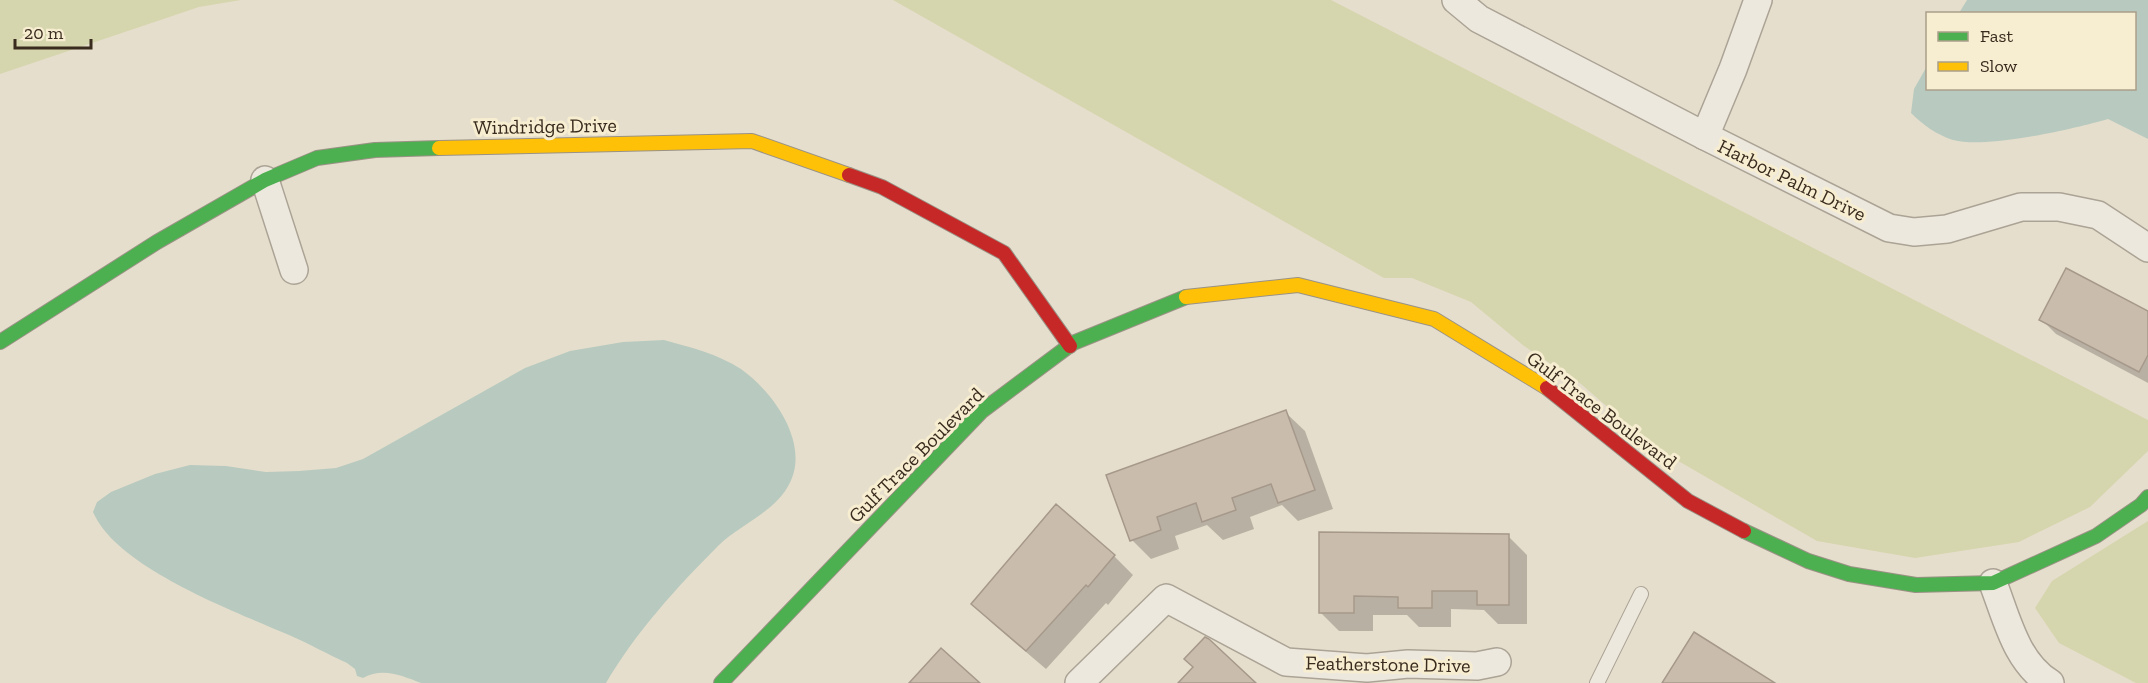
<svg xmlns="http://www.w3.org/2000/svg" width="2148" height="683" viewBox="0 0 2148 683" font-family="'Zilla Slab',serif">
	<rect width="100%" height="100%" fill="#e6decc"/>
	<g fill="#d5d5ae">
		<path d="M0 0H241L199 7 0 74Z"/>
		<path d="M893 0H1331L2148 420V451L2090 507 2019 542 1915 558 1817 541 1654 447 1581 384 1524 346 1471 302 1412 278H1384Z"/>
		<path d="M2148 521V683H2136L2059 643 2035 608 2052 581Z"/>
	</g>
	<g fill="#b8cabf">
		<path d="M1967 0H2148V139L2108 119C2074 129 1987 149 1953 140 1937 135 1923 125 1911 113L1914 89 1927 66 1928 88H2134V14L1959 13Z"/>
		<path d="M664 340C690 347 718 354 741 369 772 391 807 439 792 478 780 510 742 523 719 545 677 587 636 632 606 683H421C402 676 383 667 363 678L357 676 355 669 347 663C327 654 308 643 289 635 234 611 117 568 93 512L97 502 111 492 155 474 190 465 226 466 266 472 299 471 336 468 363 459 525 368 570 351 623 342Z"/>
	</g>
	<g fill="#0003">
		<path d="M2148 313V383L2056 334 2041 319Z"/>
		<path d="M1285 412 1305 431 1333 509 1298 521 1282 505 1250 517 1254 529 1223 540 1207 525 1175 536 1179 549 1151 559 1132 540 1108 476Z"/>
		<path d="M1320 534 1508 536 1527 555V624H1498L1484 610 1451 609V627H1419L1407 615H1373V631H1339L1320 612Z"/>
		<path d="M1114 556 1133 575 1108 605 1106 603 1046 669 992 623 973 604Z"/>
	</g>
	<g fill="#c9bcad" stroke="#a6998b" stroke-width="1.5">
		<path d="M2066 268 2148 311V355L2139 372 2039 320Z"/>
		<path d="M1286 410 1315 490 1278 503 1271 484 1232 498 1236 510 1202 522 1196 503 1157 517 1161 530 1130 541 1106 475Z"/>
		<path d="M1056 504 1115 555 1088 587 1086 585 1026 651 971 604Z"/>
		<path d="M1319 532 1509 534V605H1477V591H1432V608H1398V597L1354 596V613H1319Z"/>
		<path d="M1694 632 1775 683H1662Z"/>
		<path d="M1205 637 1209 639 1256 683H1178L1193 667 1184 659Z"/>
		<path d="M941 648 980 683H909Z"/>
	</g>
	<g fill="none" stroke-linecap="round" stroke-linejoin="round">
		<defs>
			<path id="lane" d="M1597 683 1641 594"/>
			<g id="street">
				<path d="M1456 0 1479 19 1705 136 1889 228 1914 232 1947 229 2021 207H2059L2098 215 2148 248"/>
				<path d="M1705 136 1733 69 1758 0"/>
				<path d="M265 180 294 270"/>
				<path d="M1993 583C2007 619 2016 662 2050 683"/>
				<path d="M1079 683 1166 598 1286 662 1367 668 1408 664 1477 666 1497 662"/>
			</g>
			<g id="fast">
				<path d="M0 342 157 242 265 180 317 158 375 150 439 148"/>
				<path d="M1744 531 1808 561 1849 574 1916 585 1993 583 2096 536 2141 505 2148 497"/>
				<path d="M721 683 982 411 1073 343 1186 297"/>
			</g>
			<g id="slow">
				<path d="M439 148 752 141 849 175"/>
				<path d="M1186 297 1298 285 1434 319 1547 388"/>
			</g>
			<g id="jam">
				<path d="M849 175 882 187 1004 253 1070 346"/>
				<path d="M1547 388 1688 501 1744 531"/>
			</g>
		</defs>
		<use href="#lane" stroke="#aba395" stroke-width="16"/>
		<use href="#street" stroke="#aba395" stroke-width="30"/>
		<use href="#fast" stroke="#9a9285" stroke-width="16"/>
		<use href="#slow" stroke="#9a9285" stroke-width="16"/>
		<use href="#jam" stroke="#9a9285" stroke-width="16"/>
		<use href="#lane" stroke="#ede8de" stroke-width="14"/>
		<use href="#street" stroke="#ede8de" stroke-width="27"/>
		<use href="#fast" stroke="#4caf50" stroke-width="14"/>
		<use href="#slow" stroke="#ffc107" stroke-width="14"/>
		<use href="#jam" stroke="#c62828" stroke-width="14"/>
	</g>
	<g text-anchor="middle" dominant-baseline="central" stroke-width="6" stroke-linejoin="round" paint-order="stroke">
		<g font-size="20" fill="#392b1d" stroke="#f7edd1">
			<text transform="translate(545 126) rotate(-1)">Windridge Drive</text>
			<text transform="translate(1792 180) rotate(26)">Harbor Palm Drive</text>
			<text transform="translate(1602 410) rotate(37)">Gulf Trace Boulevard</text>
			<text transform="translate(916 455) rotate(-45)">Gulf Trace Boulevard</text>
			<text transform="translate(1388 664) rotate(1)">Featherstone Drive</text>
		</g>
	</g>
	<rect x="1926" y="12" width="210" height="78" fill="#f7edd1" stroke="#ab9f89" stroke-width="1.5"/>
	<rect x="1938" y="32" width="30" height="9" fill="#4caf50" stroke="#ab9f89" stroke-width="1.5"/>
	<text x="1980" y="42" font-size="18" fill="#392b1d">Fast</text>
	<rect x="1938" y="62" width="30" height="9" fill="#ffc107" stroke="#ab9f89" stroke-width="1.5"/>
	<text x="1980" y="72" font-size="18" fill="#392b1d">Slow</text>
	<path d="M15 39v9h76v-9" fill="none" stroke="#392b1d" stroke-width="3"/>
	<text x="24" y="39" font-size="18" fill="#392b1d" stroke="#f7edd1" stroke-width="4.5" paint-order="stroke">20 m</text>
</svg>
